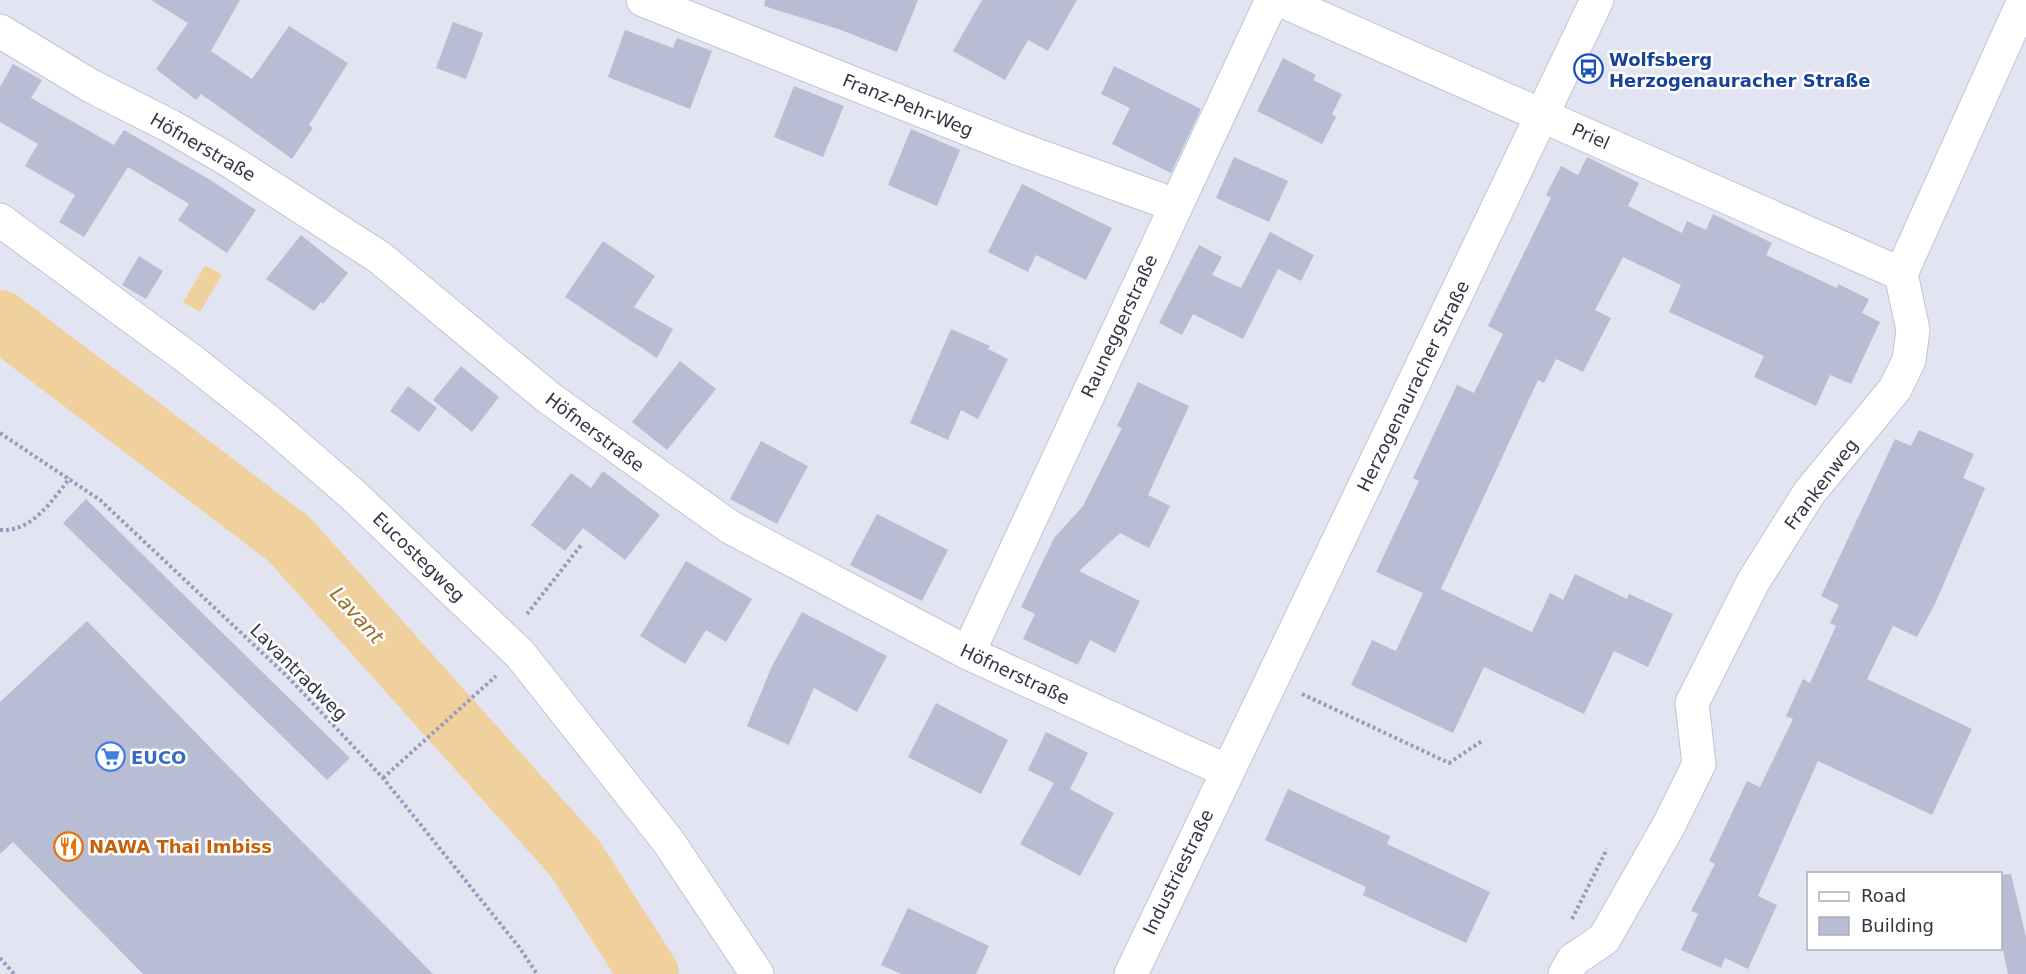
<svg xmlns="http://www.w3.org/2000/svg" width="2026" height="974" viewBox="0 0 2026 974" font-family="'DejaVu Sans',sans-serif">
	<rect width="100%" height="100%" fill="#e3e4f2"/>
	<path fill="#f0d19e" d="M205 265 222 275 200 312 183 302Z"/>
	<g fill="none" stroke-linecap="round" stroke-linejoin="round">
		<path stroke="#f0d19e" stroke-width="60" d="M0 320 289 539 574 857 649 974"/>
	</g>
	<g fill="#b9bdd3">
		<path d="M151 0H240L211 51 252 79 289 26 348 63 309 125 313 128 292 159 201 94 196 100 156 69 188 23Z"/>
		<path d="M765 0H918L897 52 841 30 764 6Z"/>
		<path d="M982 0H1077L1048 51 1028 40 1005 80 953 51Z"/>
		<path d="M453 22 483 33 466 79 436 68Z"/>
		<path d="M625 30 673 48 677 38 712 51 690 109 608 77Z"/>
		<path d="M1283 58 1316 75 1313 80 1342 94 1332 114 1336 117 1322 144 1257 111Z"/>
		<path d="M13 64 42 80 31 98 114 145 124 130 207 178 256 210 227 253 178 220 189 204 128 167 84 237 59 222 75 195 25 166 38 144 0 122V87Z"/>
		<path d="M1114 66 1201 109 1171 173 1112 144 1130 108 1101 94Z"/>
		<path d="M794 86 844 106 823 157 774 137Z"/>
		<path d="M911 129 960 150 937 206 888 185Z"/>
		<path d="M1234 157 1288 181 1269 222 1216 198Z"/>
		<path d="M1587 157 1639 183 1628 206 1682 233 1687 221 1706 230 1713 214 1772 243 1766 255 1837 288 1838 284 1869 299 1862 313 1880 322 1851 384 1830 375 1816 406 1754 377 1764 356 1669 312 1681 285 1623 257 1595 310 1611 318 1583 372 1556 359 1544 383 1538 380 1441 589 1532 632 1550 593 1563 600 1575 574 1627 599 1629 594 1673 614 1648 667 1614 651 1584 714 1484 667 1453 733 1351 685 1372 640 1396 651 1423 593 1376 572 1419 481 1413 478 1457 385 1474 393 1503 334 1488 326 1551 198 1546 195 1561 166 1578 175Z"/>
		<path d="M1022 184 1112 228 1086 280 1036 255 1028 272 988 252Z"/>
		<path d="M1270 232 1314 255 1301 281 1278 269 1243 339 1193 314 1182 335 1159 323 1199 245 1222 257 1212 275 1241 288Z"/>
		<path d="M301 235 348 273 323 304 321 302 314 311 266 279Z"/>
		<path d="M603 241 655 276 634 307 673 329 657 358 565 297Z"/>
		<path d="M139 256 163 271 146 299 122 285Z"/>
		<path d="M951 329 990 346 988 349 1008 359 978 419 961 410 948 440 910 423Z"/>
		<path d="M680 361 716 389 667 450 632 422Z"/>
		<path d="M461 366 499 397 472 432 433 400Z"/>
		<path d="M1138 382 1189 406 1148 495 1170 506 1149 548 1120 533 1079 571 1140 601 1115 653 1090 640 1078 665 1023 639 1035 614 1021 607 1054 538 1083 506 1122 428 1117 426Z"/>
		<path d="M408 386 437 408 419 432 390 411Z"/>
		<path d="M1919 430 1974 454 1963 478 1985 488 1935 604 1917 637 1893 626 1867 679 1972 729 1932 815 1818 761 1758 896 1777 905 1748 969 1725 958 1721 968 1681 950 1698 914 1691 911 1715 864 1709 861 1747 781 1760 787 1793 719 1786 716 1803 679 1810 683 1836 626 1830 623 1839 605 1821 596 1895 439 1911 446Z"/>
		<path d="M761 441 808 466 777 524 730 499Z"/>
		<path d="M603 471 660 515 625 560 583 528 565 551 531 525 571 473 591 488Z"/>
		<path d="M86 499 350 758 327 780 63 523Z"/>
		<path d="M877 514 948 550 922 601 850 565Z"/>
		<path d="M686 561 752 599 726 642 706 630 685 664 640 636Z"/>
		<path d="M802 612 887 656 857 712 814 688 789 745 747 726 772 666Z"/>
		<path d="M87 621 273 812 433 974H143L13 842 0 854V702Z"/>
		<path d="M936 703 1008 740 981 794 908 757Z"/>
		<path d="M1046 732 1088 753 1070 789 1114 813 1080 876 1020 844 1054 783 1028 770Z"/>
		<path d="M1288 789 1390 836 1387 844 1490 892 1466 943 1363 895 1366 887 1265 840Z"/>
		<path d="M2011 874 2026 937V974H2008L2001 941V875Z"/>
		<path d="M908 908 989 946 976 974H901L881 965Z"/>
	</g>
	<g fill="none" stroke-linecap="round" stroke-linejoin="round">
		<defs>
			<g id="minor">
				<path d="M643 0 1014 147 1175 205"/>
				<path d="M1280 0 1901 274"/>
				<path d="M0 31 91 86 170 126 227 159 379 257 549 398 730 527 968 653 1227 771"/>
				<path d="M0 220 192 361 269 422 352 494 520 654 668 841 757 974"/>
				<path d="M968 653 1272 0"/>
				<path d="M1131 974 1597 0"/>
				<path d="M1565 974 1573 960 1604 939 1669 825 1699 764 1692 703 1753 582 1809 493 1895 389 1909 360 1913 330 1901 274 2021 7"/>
			</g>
		</defs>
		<use href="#minor" stroke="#c0c3d8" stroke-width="35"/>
		<g stroke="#979cbf" stroke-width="4" stroke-dasharray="3 3" stroke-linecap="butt">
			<path d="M0 433 100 500 288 677 383 778 519 947 537 974"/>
			<path d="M0 530C33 532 52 500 70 478"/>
			<path d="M527 614 582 544"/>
			<path d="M1302 694 1449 763 1482 741"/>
			<path d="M383 778 496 676"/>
			<path d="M1572 919 1607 849"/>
			<path d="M0 958 14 974"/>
		</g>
		<use href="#minor" stroke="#fff" stroke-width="33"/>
	</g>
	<defs>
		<symbol id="bus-ring" viewBox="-11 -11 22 22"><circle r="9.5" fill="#fff" stroke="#1a4fb4" stroke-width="1.5"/><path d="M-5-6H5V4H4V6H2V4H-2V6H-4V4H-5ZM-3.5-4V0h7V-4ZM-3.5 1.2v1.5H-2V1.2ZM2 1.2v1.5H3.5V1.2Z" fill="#1a4fb4"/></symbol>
		<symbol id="supermarket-ring" viewBox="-11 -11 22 22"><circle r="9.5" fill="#fff" stroke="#3f7fe0" stroke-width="1.5"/><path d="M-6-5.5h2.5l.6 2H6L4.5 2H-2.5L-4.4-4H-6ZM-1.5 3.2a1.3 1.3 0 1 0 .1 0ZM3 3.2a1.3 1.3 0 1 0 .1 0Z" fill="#3f7fe0"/></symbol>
		<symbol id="restaurant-ring" viewBox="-11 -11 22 22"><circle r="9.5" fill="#fff" stroke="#e8710a" stroke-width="1.5"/><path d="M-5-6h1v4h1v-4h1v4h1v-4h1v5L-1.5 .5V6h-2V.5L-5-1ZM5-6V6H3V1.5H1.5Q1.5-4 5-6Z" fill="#e8710a"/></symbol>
	</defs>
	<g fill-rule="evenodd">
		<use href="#bus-ring" x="1572" y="52" width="33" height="33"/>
		<use href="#supermarket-ring" x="94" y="740" width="33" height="33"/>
		<use href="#restaurant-ring" x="52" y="830" width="33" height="33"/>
	</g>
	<g text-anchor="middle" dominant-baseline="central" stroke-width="5" stroke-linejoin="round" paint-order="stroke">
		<g font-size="18" font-weight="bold" fill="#164399" stroke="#fff" text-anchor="start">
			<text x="1609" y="59">Wolfsberg<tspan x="1609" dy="21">Herzogenauracher Straße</tspan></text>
		</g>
		<g font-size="18" fill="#333644" stroke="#fff">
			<text transform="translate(908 105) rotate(22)">Franz-Pehr-Weg</text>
			<text transform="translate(1591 136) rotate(24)">Priel</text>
			<text transform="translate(203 147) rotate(30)">Höfnerstraße</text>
			<text transform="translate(1119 326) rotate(-65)">Rauneggerstraße</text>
			<text transform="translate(1413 386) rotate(-64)">Herzogenauracher Straße</text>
			<text transform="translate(595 432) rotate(37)">Höfnerstraße</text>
			<text transform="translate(1821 484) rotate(-53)">Frankenweg</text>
			<text transform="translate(419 557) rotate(44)">Eucostegweg</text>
			<text transform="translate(299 672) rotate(45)">Lavantradweg</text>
			<text transform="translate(1015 674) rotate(25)">Höfnerstraße</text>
			<text transform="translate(1178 872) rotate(-64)">Industriestraße</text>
		</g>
		<g font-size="18" font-weight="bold" fill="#366cbe" stroke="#fff" text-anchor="start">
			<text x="131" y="757">EUCO</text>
		</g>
		<g font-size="18" font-weight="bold" fill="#c56008" stroke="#fff" text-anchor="start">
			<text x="89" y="846">NAWA Thai Imbiss</text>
		</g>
		<g font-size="20" font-style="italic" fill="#976f29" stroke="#fff">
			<text transform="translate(357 615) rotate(48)">Lavant</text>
		</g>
	</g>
	<rect x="1807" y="872" width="195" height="78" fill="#ffffff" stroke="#adafb4" stroke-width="1.5"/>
	<rect x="1819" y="892" width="30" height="9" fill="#ffffff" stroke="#adafb4" stroke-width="1.5"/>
	<text x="1861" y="902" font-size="18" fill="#333644">Road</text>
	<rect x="1819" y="917" width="30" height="18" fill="#b9bdd3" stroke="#adafb4" stroke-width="1.5"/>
	<text x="1861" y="932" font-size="18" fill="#333644">Building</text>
</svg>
